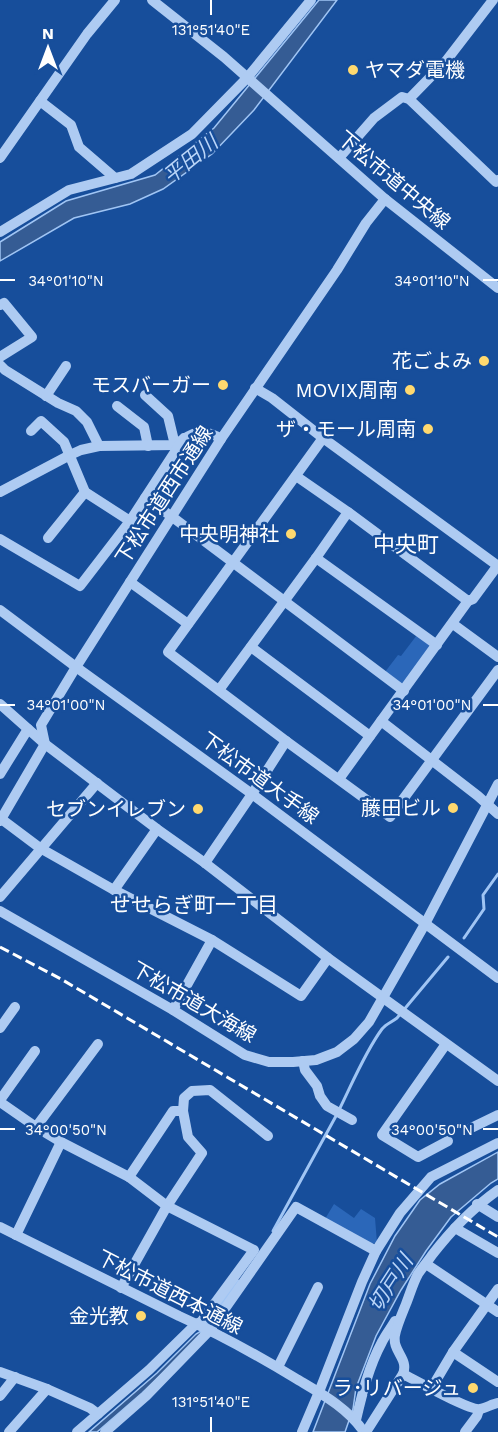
<svg xmlns="http://www.w3.org/2000/svg" width="498" height="1432" viewBox="0 0 498 1432" font-family="'Work Sans','Noto Sans JP',sans-serif">
	<rect width="100%" height="100%" fill="#174e9b"/>
	<g fill="#2b67b9">
		<path d="M417 635 431 646 404 685 385 672 398 655 401 656Z"/>
		<path d="M334 1204 354 1218 361 1209 375 1218 377 1243 370 1244 325 1219Z"/>
	</g>
	<g fill="#355c94" stroke="#a0c5f4" stroke-width="1.5">
		<path d="M319 0H337L254 110 212 154 163 189 130 204 74 218 0 261V242L66 201 155 175 214 128Z"/>
		<path d="M498 1152V1179L491 1183 451 1217 426 1251 401 1290 376 1336 356 1388 353 1409 345 1432H313L370 1284 395 1236 420 1200 440 1184Z"/>
		<path d="M201 1331V1336L142 1393 97 1432H89L157 1373 196 1334Z"/>
	</g>
	<g fill="none" stroke-linecap="round" stroke-linejoin="round">
		<g stroke="#a0c5f4" stroke-width="3">
			<path d="M464 938 484 909 483 895 498 874"/>
			<path d="M339 1110C352 1084 365 1052 382 1029 386 1024 392 1022 397 1018L448 957"/>
			<path d="M273 1231 336 1116"/>
			<path d="M205 1326 238 1281"/>
		</g>
		<g stroke="#aecbf2" stroke-width="10">
			<path d="M152 0 224 57 385 199 498 288"/>
			<path d="M409 99 446 61 493 0"/>
			<path d="M40 101 71 125 79 147 115 178"/>
			<path d="M0 158 87 34 115 0"/>
			<path d="M339 158 374 118 402 97 409 99 496 182 498 180"/>
			<path d="M0 232 69 190 131 174 192 134 247 78 311 0"/>
			<path d="M0 305 4 303 32 337 0 357"/>
			<path d="M0 365 5 370 58 403 76 411 87 422 99 446"/>
			<path d="M255 388 272 398 323 438 498 566"/>
			<path d="M145 395 168 416 175 445"/>
			<path d="M46 396 66 366"/>
			<path d="M117 406 144 427 148 446"/>
			<path d="M31 431 41 421 64 442 85 492 130 521"/>
			<path d="M323 438 168 652 286 741 390 817 498 670"/>
			<path d="M296 476 348 512 468 601"/>
			<path d="M0 492 70 455 81 450 99 446 175 445C192 432 203 427 221 439"/>
			<path d="M145 498 171 516 404 691"/>
			<path d="M48 538 85 492"/>
			<path d="M0 539 80 586 130 521 184 438"/>
			<path d="M316 558 437 645"/>
			<path d="M130 582 188 624"/>
			<path d="M0 610 76 667 252 794 498 978"/>
			<path d="M453 624 498 657"/>
			<path d="M251 647 370 736"/>
			<path d="M219 690 316 558 348 512"/>
			<path d="M0 704 45 744 157 829 205 863 328 958 498 1081"/>
			<path d="M381 721 478 796 498 814"/>
			<path d="M0 774 28 729"/>
			<path d="M339 779 468 601 473 599 498 565"/>
			<path d="M0 818 40 848 114 890 212 940 301 996 328 958"/>
			<path d="M0 821 45 744 41 725 76 667 221 439 337 270 366 223 385 199"/>
			<path d="M205 863 252 794 286 741"/>
			<path d="M114 890 157 829"/>
			<path d="M0 897 97 783"/>
			<path d="M0 911 173 1010 245 1055 269 1062H293L316 1060 337 1052 354 1039 369 1022 425 924 498 784"/>
			<path d="M173 1010 212 940"/>
			<path d="M0 1028 15 1007"/>
			<path d="M446 1044 382 1135 418 1157 448 1141"/>
			<path d="M303 1061 305 1070 317 1086 320 1096 327 1106 352 1120"/>
			<path d="M0 1100 35 1051"/>
			<path d="M0 1102 36 1127 61 1142 129 1177 167 1206 254 1250 201 1322 196 1324 149 1370 77 1432"/>
			<path d="M36 1127 98 1044"/>
			<path d="M467 1130 498 1115"/>
			<path d="M129 1177 173 1111H183"/>
			<path d="M477 1204 498 1217"/>
			<path d="M0 1227 179 1316C219 1334 257 1355 295 1378 320 1393 347 1407 364 1432"/>
			<path d="M455 1228 498 1253"/>
			<path d="M16 1235 61 1142"/>
			<path d="M426 1264 498 1312"/>
			<path d="M121 1288 167 1206 202 1153 188 1137 183 1111 184 1098 192 1091 210 1090 268 1136"/>
			<path d="M453 1352 498 1382"/>
			<path d="M278 1367 318 1287"/>
			<path d="M0 1372 47 1389 90 1408 98 1414"/>
			<path d="M403 1374C415 1380 470 1411 480 1409 486 1408 492 1404 498 1403"/>
			<path d="M431 1389 453 1352 498 1289"/>
			<path d="M0 1396 15 1377"/>
			<path d="M356 1420C362 1394 369 1366 382 1342 386 1334 391 1328 395 1321"/>
			<path d="M9 1432 47 1389"/>
			<path d="M105 1432 146 1396 210 1330 296 1207 376 1251"/>
			<path d="M302 1432 319 1392 362 1282 376 1251 400 1213 431 1177 498 1143"/>
			<path d="M366 1432 403 1374C409 1358 392 1352 395 1335 397 1325 402 1314 406 1304 410 1294 413 1283 418 1274 422 1268 428 1261 432 1255 452 1229 471 1209 498 1190"/>
			<path d="M465 1432 477 1416 479 1410"/>
		</g>
		<path stroke="#fff" stroke-width="3" stroke-dasharray="10 4.5" stroke-linecap="butt" d="M0 947 61 979 498 1237"/>
	</g>
	<path fill="none" stroke="#fff" stroke-width="2" d="M211 0V15M0 280H15M483 280H498M0 705H15M483 705H498M0 1129H15M483 1129H498M211 1417V1432"/>
	<g fill="#ffd96f" stroke="#174e9b" stroke-width="2">
		<circle cx="353" cy="70" r="6"/>
		<circle cx="484" cy="361" r="6"/>
		<circle cx="223" cy="385" r="6"/>
		<circle cx="410" cy="390" r="6"/>
		<circle cx="428" cy="429" r="6"/>
		<circle cx="291" cy="534" r="6"/>
		<circle cx="453" cy="808" r="6"/>
		<circle cx="198" cy="809" r="6"/>
		<circle cx="141" cy="1316" r="6"/>
		<circle cx="473" cy="1388" r="6"/>
	</g>
	<g text-anchor="middle" dominant-baseline="central" stroke-width="5" stroke-linejoin="round" paint-order="stroke">
		<g font-size="20" fill="#fff" stroke="#174e9b" text-anchor="end">
			<text x="365" y="70" text-anchor="start">ヤマダ電機</text>
			<text x="472" y="361">花ごよみ</text>
			<text x="211" y="385">モスバーガー</text>
			<text x="398" y="390">MOVIX周南</text>
			<text x="416" y="429">ザ・モール周南</text>
			<text x="279" y="534">中央明神社</text>
			<text x="441" y="808">藤田ビル</text>
			<text x="186" y="809">セブンイレブン</text>
			<text x="129" y="1316">金光教</text>
			<text x="461" y="1388">ラ･リバージュ</text>
		</g>
		<g font-size="20" fill="#fff" stroke="#174e9b">
			<text transform="translate(394 180) rotate(40)">下松市道中央線</text>
			<text transform="translate(164 495) rotate(-57)">下松市道西市通線</text>
			<text transform="translate(260 778) rotate(36)">下松市道大手線</text>
			<text transform="translate(194 1002) rotate(30)">下松市道大海線</text>
			<text transform="translate(170 1292) rotate(27)">下松市道西本通線</text>
		</g>
		<g font-size="21" font-style="italic" fill="#bad5f8" stroke="#174e9b">
			<text transform="translate(190 159) rotate(-39)">平田川</text>
			<text transform="translate(390 1283) rotate(-57)">切戸川</text>
		</g>
		<g font-size="21" fill="#fff" stroke="#174e9b">
			<text x="194" y="904">せせらぎ町一丁目</text>
		</g>
		<g font-size="22" fill="#fff" stroke="#174e9b">
			<text x="406" y="544">中央町</text>
		</g>
	</g>
	<g font-size="15" text-anchor="middle" fill="#fff" stroke="#174e9b" stroke-width="5" stroke-linejoin="round" paint-order="stroke">
		<text x="211" y="35">131°51'40"E</text>
		<text x="66" y="286">34°01'10"N</text>
		<text x="432" y="286">34°01'10"N</text>
		<text x="66" y="710">34°01'00"N</text>
		<text x="432" y="710">34°01'00"N</text>
		<text x="66" y="1135">34°00'50"N</text>
		<text x="432" y="1135">34°00'50"N</text>
		<text x="211" y="1407">131°51'40"E</text>
	</g>
	<g transform="translate(48 48)" stroke="#174e9b" stroke-width="4.5" paint-order="stroke">
	<path d="M0-4.5L10 22L0 15L-10 22Z" fill="#ffffff"/>
	<text y="-9" font-size="16" font-weight="bold" text-anchor="middle" fill="#ffffff">N</text>
	</g>
</svg>
